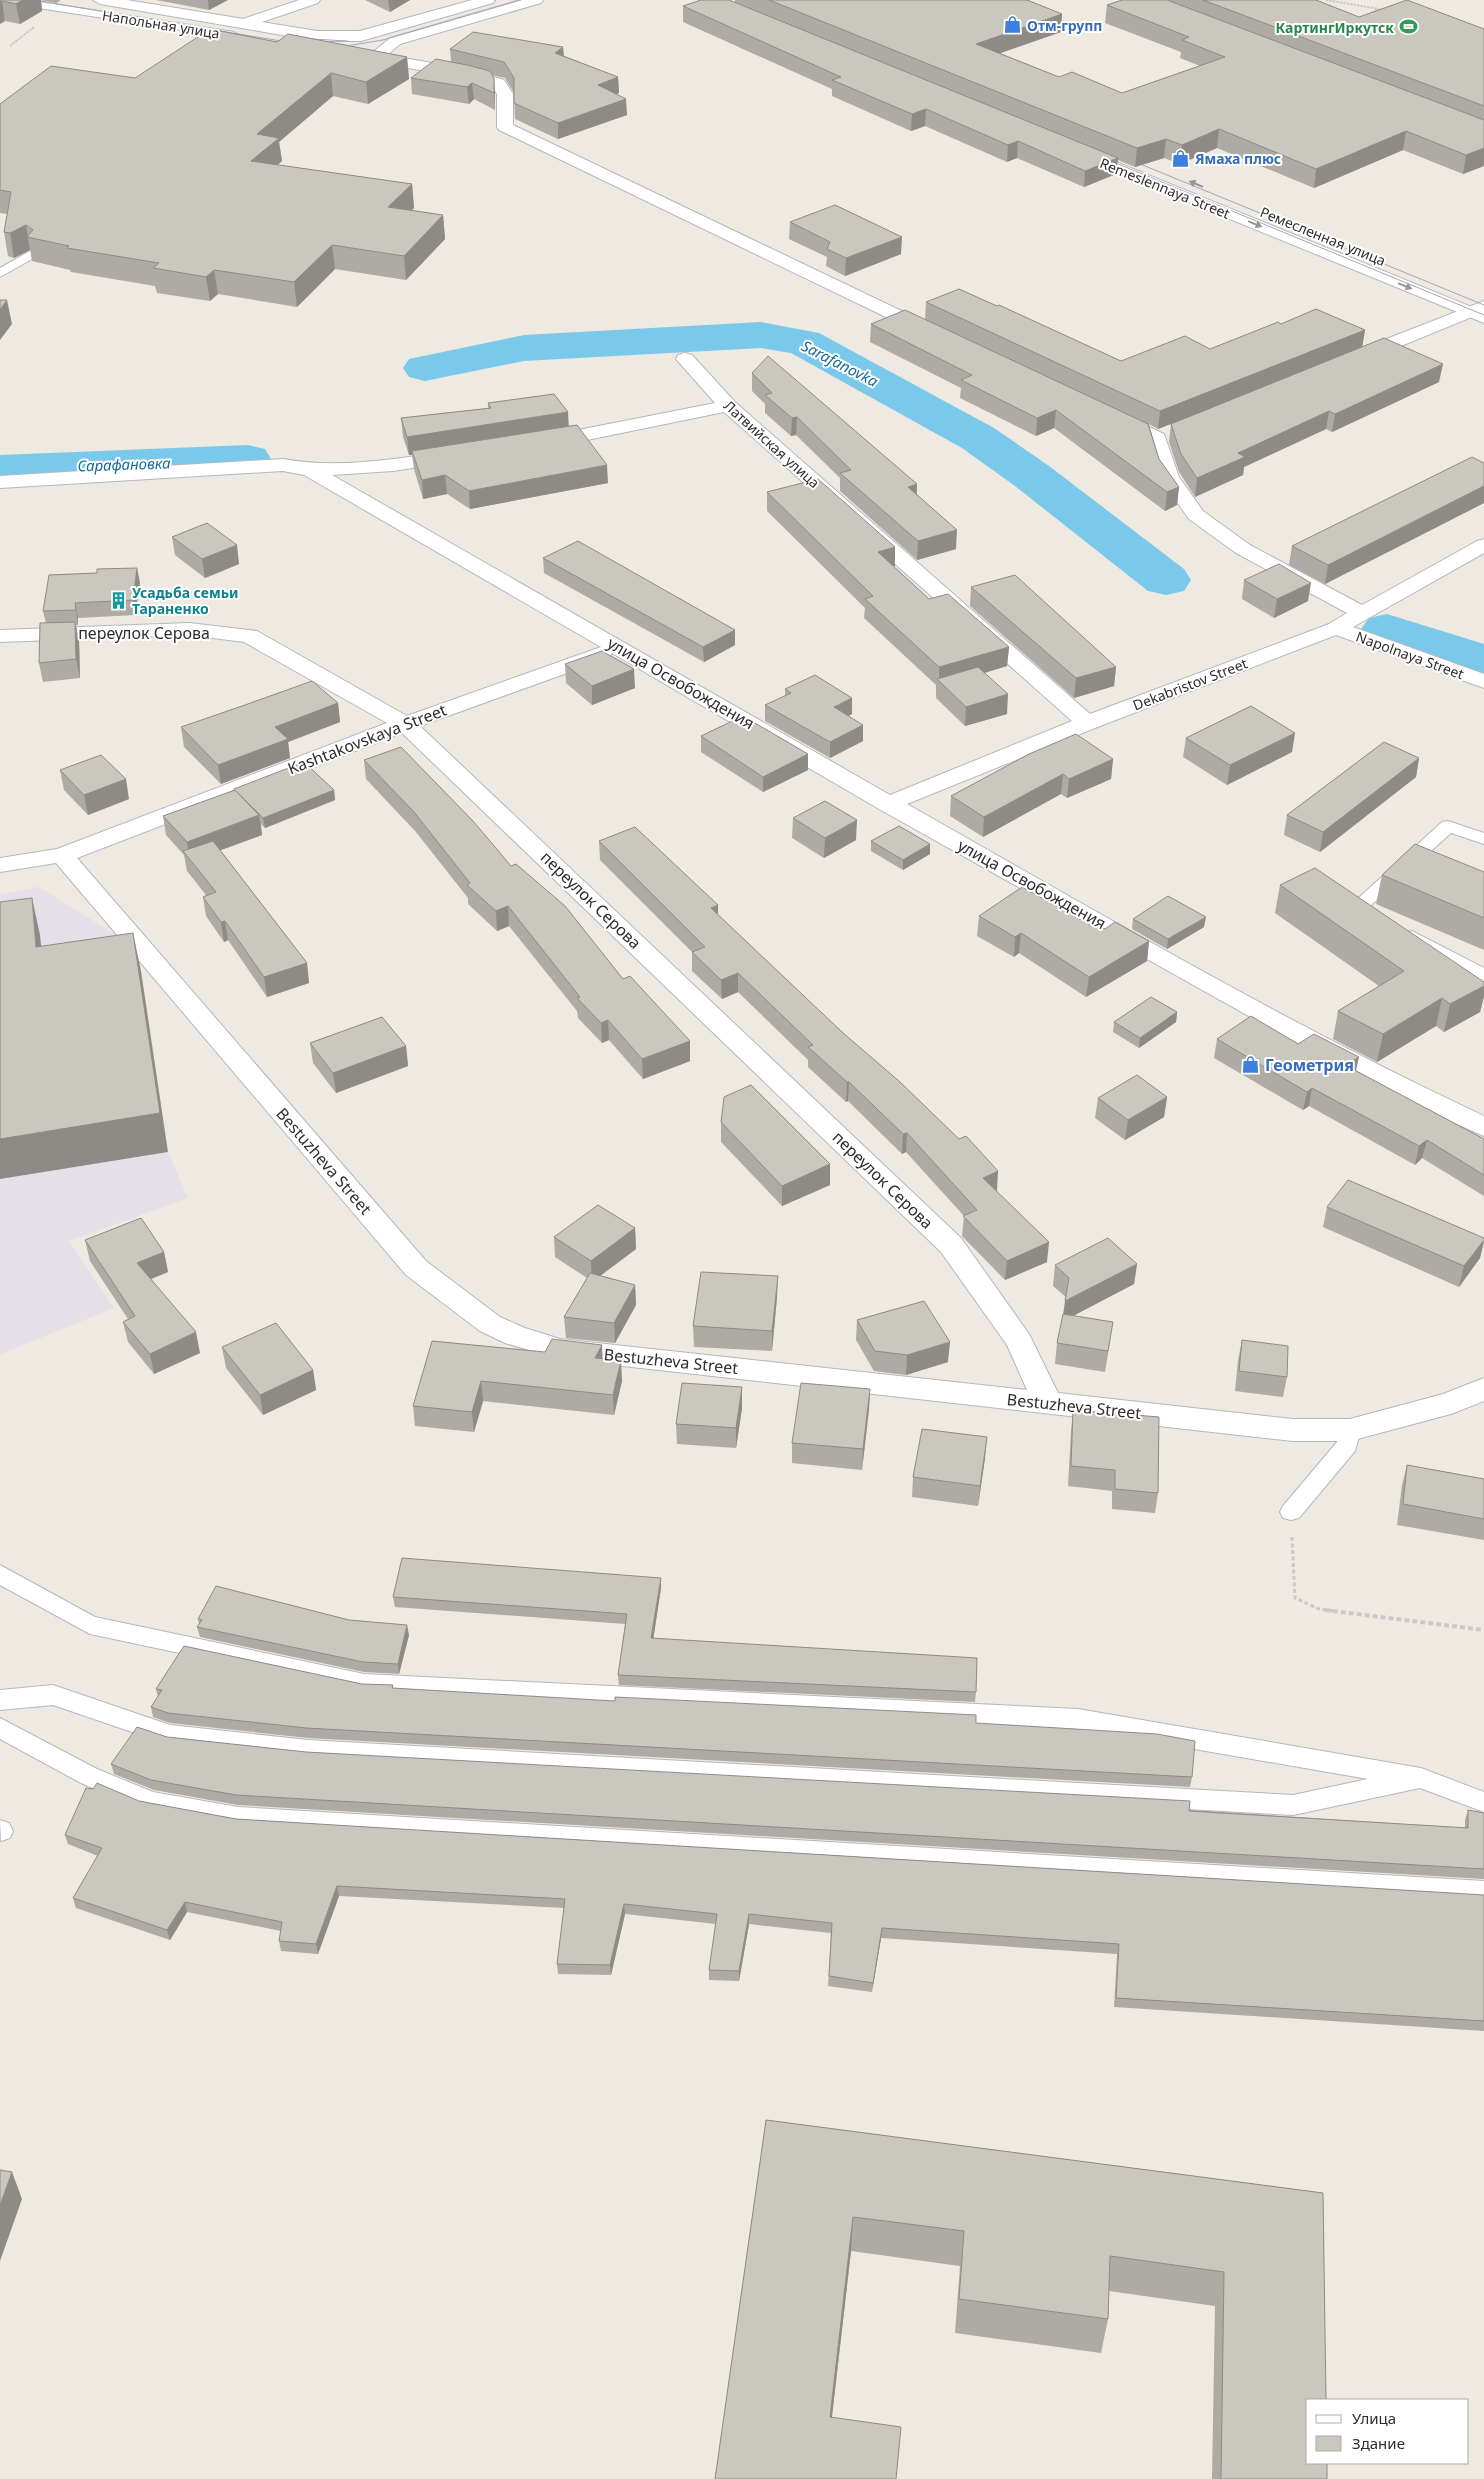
<svg xmlns="http://www.w3.org/2000/svg" width="1484" height="2479" viewBox="0 0 1484 2479" font-family="'Noto Sans',sans-serif">
	<rect width="100%" height="100%" fill="#eee9e1"/>
	<path fill="#e3e1e7" d="M39 887 131 944 141 971 168 1152 188 1198 69 1241 114 1308 0 1354V894Z"/>
	<g fill="none" stroke-linecap="round" stroke-linejoin="round">
		<g fill="#7bc9ea" fill-rule="evenodd">
			<path d="M761 322 819 333 994 428 1049 466 1184 569 1191 580 1184 591 1166 595 1148 591 1015 486 962 448 791 353 761 348 524 361 425 381 409 377 403 368 409 359 524 335Z"/>
			<path d="M248 445 265 449 271 459 265 469 248 473 0 483V455Z"/>
			<path d="M1387 614 1484 644V677L1369 640 1361 629 1369 618Z"/>
		</g>
		<defs>
			<g id="lane">
				<path d="M1 0H27L234 32 239 35 234 38 6 3Z"/>
				<path d="M30 251 34 252 36 255 34 258 0 277V268Z"/>
				<path d="M1448 821 1484 833V844L1451 833 1370 906 1384 916 1381 920C1371 922 1356 916 1350 907L1353 903 1442 822Z"/>
				<path d="M1412 931 1484 968V982L1406 940 1403 936 1406 932Z"/>
				<path d="M1350 1422 1358 1424 1361 1430 1355 1451 1299 1518 1291 1520 1283 1518 1280 1512 1283 1506 1337 1442 1342 1424Z"/>
				<path d="M0 1565 95 1617 364 1674 1078 1709 1421 1768 1484 1792V1812L1420 1788 1293 1815 308 1760 170 1745 53 1705 0 1710V1690L53 1685 170 1725 308 1740 1293 1795 1368 1779 1078 1729 364 1692 90 1634 0 1585Z"/>
				<path d="M0 1718 97 1769 153 1792 238 1807 1484 1881V1903L238 1827 142 1809 81 1783 0 1739Z"/>
				<path d="M0 1820 9 1823 13 1831 10 1838 1 1841Z"/>
			</g>
			<g id="street">
				<path d="M299 0H320L318 3 247 27 242 28 235 24 237 21Z"/>
				<path d="M520 0H543L541 3 400 44 387 55 471 70 504 80 513 94V125L935 327 938 331 935 335H923L499 130 497 127V94L492 86 469 79 375 62 367 57 390 38Z"/>
				<path d="M1484 301V312L1367 360H1353L1351 356 1353 352Z"/>
				<path d="M685 353 692 355 735 402 1090 714 1329 624 1347 613 1236 553 1189 519 1159 477 1148 441 1112 424 1109 420 1112 416H1126L1164 434 1179 477 1203 511 1250 545 1362 605 1477 541 1484 539V553L1353 627 1484 674V688L1336 635 1095 728 907 804C1096 911 1287 1024 1484 1116V1136L1425 1110 1279 1033 879 809 612 653 609 658 420 726 961 1238 1029 1334 1058 1393 1293 1419H1350L1443 1394 1484 1378V1401L1451 1414 1350 1441H1293L560 1359 505 1343 480 1331 406 1275 56 863 0 872V858L57 849 387 723 244 642 189 635 0 642V630L189 623 249 630 257 631 407 716 601 647 304 475 283 471 0 488V476L283 459C338 469 396 459 451 451L458 453 461 457 458 461 393 471 332 475 890 795 1072 721 724 412 548 448 541 446 538 442 541 438 548 436 715 403 676 359 678 355ZM402 733 941 1252 1007 1345 1027 1390 560 1339 525 1328 500 1317 426 1261 77 858Z"/>
			</g>
			<g id="secondary">
				<path d="M93 0H127L317 31H360L472 0H495L493 3 361 41H317L100 4Z"/>
				<path d="M1082 148 1484 312V323L1076 156 1074 153 1076 150Z"/>
			</g>
		</defs>
		<use href="#lane" stroke="#b5b7c0" stroke-width="2"/>
		<use href="#street" stroke="#b5b7c0" stroke-width="2"/>
		<use href="#secondary" stroke="#b5b7c0" stroke-width="2"/>
		<g stroke="#c9c9c9" stroke-width="2" stroke-dasharray="2.5 1" stroke-linecap="butt">
			<path d="M1326 0 1379 9 1367 15"/>
			<path d="M10 46 34 27"/>
		</g>
		<path stroke="#c9c9c9" stroke-width="3" stroke-dasharray="4 2.5" stroke-linecap="butt" d="M1292 1537 1295 1598 1319 1609 1335 1611"/>
		<path stroke="#c9c9c9" stroke-width="4" stroke-dasharray="5 3" stroke-linecap="butt" d="M1325 1610 1484 1630"/>
		<use href="#lane" fill="#fff" fill-rule="evenodd"/>
		<use href="#street" fill="#fff" fill-rule="evenodd"/>
		<use href="#secondary" fill="#fff" fill-rule="evenodd"/>
		<g stroke="#a4a6b7" stroke-width="1">
			<path d="M34 0 293 43"/>
			<path d="M311 39 348 41"/>
			<path d="M340 47 383 40 521 0"/>
			<path d="M1106 159 1484 315"/>
			<path d="M1128 159 1484 305"/>
		</g>
	</g>
	<g fill="#aeaba4">
		<path d="M0 0H61L56 3 41 0 42 11 20 24 5 21Z"/>
		<path d="M156 0H228L209 10Z"/>
		<path d="M365 0H410L390 12Z"/>
		<path d="M735 0H1027L1062 14 1061 32 999 53 1059 77 1122 93 1200 66 1180 58 1181 52 1105 23 1107 5 1122 0H1316L1359 17 1484 29V166L1463 174 1403 150 1314 188 1217 148 1180 164 1164 158 1135 167 1118 160 1116 174 1084 187 1017 158 1007 162 925 126 911 131 832 96V89L683 22V6L735 3Z"/>
		<path d="M277 42 407 57 409 79 368 104 333 96 279 142 282 161 278 165 412 184 414 208 411 210 443 215 445 239 406 280 335 269 297 307 218 294 210 301 157 293 155 286 71 272 70 270 32 261 30 250 14 258 8 256 4 232 7 214 0 213V104L135 78Z"/>
		<path d="M563 47 564 56 618 77 619 93 616 94 627 115 558 139 515 119 514 93 505 78 492 75 494 78 495 110 474 99 469 104 412 94 411 78 451 62 450 49Z"/>
		<path d="M790 222 901 254 845 276 826 266 827 257 789 239Z"/>
		<path d="M926 302 997 306 1121 361 1210 349 1281 324 1365 330 1362 347 1439 382 1332 432 1326 429 1244 467 1243 475 1195 497 1179 472 1169 442 1171 424 1237 397 1158 429 1149 424 1159 459 1179 487 1177 505 1165 511 1054 428 1036 436 960 398 961 388 870 342 871 324 925 320Z"/>
		<path d="M752 373 917 484V494L956 549 917 560 840 491V478L796 435 791 436 765 413V404L752 391Z"/>
		<path d="M488 403 568 426 608 483 470 509 447 494 423 499 414 469 412 455H409L403 437 401 418 488 408Z"/>
		<path d="M1484 463V503L1325 584 1289 565 1292 546Z"/>
		<path d="M767 492 895 566H893L929 599 1009 647 1007 666 985 673 1007 714 965 726 936 698V685L864 618 865 608 767 511Z"/>
		<path d="M172 537 239 564 205 578 175 555Z"/>
		<path d="M543 558 735 645 704 662 544 573Z"/>
		<path d="M1244 580 1308 601 1274 618 1242 599Z"/>
		<path d="M140 583 135 615 78 618V625H76L79 641 80 678 43 682 39 663 46 623 43 611Z"/>
		<path d="M971 587 1116 667 1114 686 1074 698 970 606Z"/>
		<path d="M565 664 635 688 592 705 566 683Z"/>
		<path d="M785 689 852 714 848 716 863 725V741L830 758 765 721V705L785 696Z"/>
		<path d="M338 703 340 722 288 742 290 758 221 784 184 747 181 727Z"/>
		<path d="M701 736 808 754V770L763 792 701 752Z"/>
		<path d="M1186 738 1292 752 1227 785 1183 757Z"/>
		<path d="M1419 758 1416 777 1320 852 1284 835 1287 815Z"/>
		<path d="M1113 759 1111 779 1067 798 1061 794 983 837 950 816 951 796Z"/>
		<path d="M364 760 511 866 623 979 690 1041V1061L643 1079 609 1040 602 1043 578 1018 577 1011 509 926 497 931 468 904V898L416 832 366 779Z"/>
		<path d="M60 770 129 799 88 815 64 790Z"/>
		<path d="M234 789 334 790 335 800 265 828 261 824 262 835 220 850 307 963 309 983 267 997 228 940 224 942 206 916 203 897 206 895 187 871 184 855 166 835 163 816 235 790Z"/>
		<path d="M793 818 856 840 824 858 792 838Z"/>
		<path d="M599 841 718 915 997 1191 1047 1262 1005 1280 962 1236 964 1216 906 1152 902 1154 848 1101 846 1102 808 1067V1060L738 992 722 999 692 971V952L600 860Z"/>
		<path d="M871 841 930 854 903 870 871 851Z"/>
		<path d="M1484 872V950L1376 904 1382 875Z"/>
		<path d="M1280 885 1484 982V996L1480 1012 1444 1032 1436 1026 1377 1062 1333 1039 1338 1011 1379 986 1275 913Z"/>
		<path d="M979 916 1092 926 1149 941 1147 961 1086 997 1019 953 1014 957 977 936Z"/>
		<path d="M1133 919 1204 927 1167 949 1132 929Z"/>
		<path d="M1177 1012 1176 1022 1139 1048 1113 1032 1114 1022Z"/>
		<path d="M1217 1039 1298 1044 1356 1071 1484 1139V1196L1422 1158 1415 1165 1309 1106 1303 1110 1214 1058Z"/>
		<path d="M310 1043 406 1046 408 1066 336 1093 313 1063Z"/>
		<path d="M1167 1097 1164 1117 1125 1140 1095 1118 1098 1098Z"/>
		<path d="M721 1122 830 1164V1185L782 1206 721 1142Z"/>
		<path d="M1327 1207 1484 1238V1242L1480 1258 1459 1287 1323 1227Z"/>
		<path d="M635 1228 636 1249 600 1276 635 1285 636 1305 615 1343 566 1338 564 1317 587 1278 555 1257 554 1237Z"/>
		<path d="M85 1240 164 1252 168 1272 151 1279 200 1353 154 1374 128 1342 123 1322 128 1319 90 1261Z"/>
		<path d="M1137 1264 1134 1284 1073 1316 1110 1342 1105 1372 1055 1364 1057 1343 1063 1314 1066 1297 1053 1286 1055 1265Z"/>
		<path d="M777 1297 772 1351 694 1347 693 1326Z"/>
		<path d="M857 1320 948 1362 906 1375 874 1371 856 1340Z"/>
		<path d="M1242 1340 1287 1377 1283 1397 1235 1391 1238 1360Z"/>
		<path d="M602 1345V1358L622 1381 614 1415 483 1401 474 1432 415 1426 413 1406 545 1352Z"/>
		<path d="M222 1347 313 1370 316 1390 263 1415 226 1368Z"/>
		<path d="M870 1389 869 1409 862 1470 792 1463V1443Z"/>
		<path d="M742 1408 736 1448 677 1444 676 1424Z"/>
		<path d="M1073 1410 1158 1493 1155 1513 1112 1509V1491L1068 1486 1071 1431Z"/>
		<path d="M985 1458 978 1506 912 1497 913 1477Z"/>
		<path d="M1407 1465 1484 1479V1540L1397 1525 1402 1485Z"/>
		<path d="M661 1588 653 1638 976 1692 975 1702 619 1685 618 1675 625 1624 395 1607 393 1597Z"/>
		<path d="M198 1619 409 1635 399 1674 364 1672 200 1637 197 1627 199 1625Z"/>
		<path d="M362 1684 393 1685V1688L976 1723 1192 1777 1190 1787 308 1738 170 1723 153 1717 151 1707 158 1697 156 1689Z"/>
		<path d="M167 1737 306 1752 1465 1828V1820L1468 1810 1484 1813V1879L238 1805 154 1790 114 1774 111 1764Z"/>
		<path d="M139 1801 236 1819 1484 1895V2031L1114 2007 1117 1954 881 1938 872 1992 828 1986 831 1933 749 1924 739 1981 709 1980V1970L716 1924 625 1914 611 1975 558 1974 557 1964 564 1908 339 1896 318 1954 281 1951 279 1941 281 1931 187 1912 170 1940 76 1908 73 1898 98 1856 68 1844 65 1835Z"/>
		<path d="M766 2120 1323 2193 1327 2479H1212L1215 2306 1109 2291 1108 2319 1101 2353 955 2333 960 2266 851 2251 832 2417 715 2479Z"/>
	</g>
	<g fill="#8d8b86">
		<path d="M23 0H41L42 11 20 24 16 4Z"/>
		<path d="M208 0H228L209 10Z"/>
		<path d="M388 0H410L390 12Z"/>
		<path d="M2 1 5 21 0 24V2Z"/>
		<path d="M1062 14 1061 32 975 62 976 44Z"/>
		<path d="M563 47 564 63 555 53Z"/>
		<path d="M407 57 409 79 368 104 366 82Z"/>
		<path d="M331 73 333 96 279 142 282 161 254 184 251 161 257 134Z"/>
		<path d="M618 77 619 93 599 101 598 85Z"/>
		<path d="M494 78 495 95V110L494 93Z"/>
		<path d="M472 83 474 99 469 104 467 87Z"/>
		<path d="M626 99 627 115 558 139V123Z"/>
		<path d="M926 109 925 126 911 131 912 114Z"/>
		<path d="M1219 129 1217 148 1180 164 1182 145Z"/>
		<path d="M1406 131 1403 150 1314 188 1316 169Z"/>
		<path d="M1166 139 1164 158 1135 167 1137 148Z"/>
		<path d="M1018 141 1017 158 1007 162 1008 145Z"/>
		<path d="M1484 148V166L1463 174 1466 155Z"/>
		<path d="M1118 158 1116 174 1084 187 1085 171Z"/>
		<path d="M412 184 414 208 391 231 388 207Z"/>
		<path d="M443 215 445 239 406 280 404 256Z"/>
		<path d="M26 225 30 250 14 258 10 233Z"/>
		<path d="M902 237 901 254 845 276 846 258Z"/>
		<path d="M332 245 335 269 297 307 294 282Z"/>
		<path d="M214 270 218 294 210 301 206 277Z"/>
		<path d="M7 300 12 324 0 340V310Z"/>
		<path d="M1365 330 1362 348 1158 429 1160 411Z"/>
		<path d="M1443 364 1439 382 1332 432 1335 414Z"/>
		<path d="M1056 410 1054 428 1036 436 1037 418Z"/>
		<path d="M1329 411 1326 429 1244 467 1243 475 1195 497 1197 478 1238 453Z"/>
		<path d="M568 412 569 430 412 451V455H409L407 437Z"/>
		<path d="M797 417 796 435 791 436 792 418Z"/>
		<path d="M607 465 608 483 470 509 469 491Z"/>
		<path d="M445 475 447 494 423 499 422 480Z"/>
		<path d="M917 484 916 503 908 487Z"/>
		<path d="M1484 486V503L1325 584 1328 565Z"/>
		<path d="M1179 487 1177 505 1165 511 1167 492Z"/>
		<path d="M957 530 956 549 917 560 918 541Z"/>
		<path d="M237 545 239 564 205 578 202 559Z"/>
		<path d="M895 547V566L877 571 878 552Z"/>
		<path d="M137 568 140 583 135 615 133 600Z"/>
		<path d="M1311 583 1308 601 1274 618 1277 599Z"/>
		<path d="M75 603 78 618V625L76 610Z"/>
		<path d="M75 622 79 641 80 678 76 659Z"/>
		<path d="M735 630V645L704 662 703 647Z"/>
		<path d="M1009 647 1007 666 943 685 939 680V667Z"/>
		<path d="M1116 667 1114 686 1074 698 1076 678Z"/>
		<path d="M634 669 635 688 592 705V686Z"/>
		<path d="M1008 694 1007 714 965 726 966 707Z"/>
		<path d="M852 698V714L834 723V707Z"/>
		<path d="M338 703 340 722 288 742 290 758 221 784 218 765 275 727Z"/>
		<path d="M863 725V741L830 758V742Z"/>
		<path d="M1295 733 1292 752 1227 785 1230 765Z"/>
		<path d="M808 754V770L763 792V777Z"/>
		<path d="M1419 758 1416 777 1320 852 1323 832Z"/>
		<path d="M1113 759 1111 779 1067 798 1069 779Z"/>
		<path d="M1063 774 1061 794 983 837 984 817Z"/>
		<path d="M126 779 129 799 88 815 84 795Z"/>
		<path d="M334 790 335 800 265 828 263 818Z"/>
		<path d="M259 815 262 835 191 861 190 859 187 842Z"/>
		<path d="M857 820 856 840 824 858 825 838Z"/>
		<path d="M930 844V854L903 870V860Z"/>
		<path d="M32 898 40 935 45 985 36 947Z"/>
		<path d="M718 905V924L711 908Z"/>
		<path d="M508 906 509 926 497 931 496 911Z"/>
		<path d="M1206 917 1204 927 1167 949 1168 939Z"/>
		<path d="M225 921 228 940 224 942 221 922Z"/>
		<path d="M133 933 141 971 168 1152 0 1179V1139Z"/>
		<path d="M1021 933 1019 953 1014 957 1015 937Z"/>
		<path d="M1149 941 1147 961 1086 997 1089 977Z"/>
		<path d="M307 963 309 983 267 997 264 977Z"/>
		<path d="M738 973V992L722 999 721 980Z"/>
		<path d="M1484 986V996L1480 1012 1444 1032 1450 1004Z"/>
		<path d="M1442 998 1436 1026 1377 1062 1383 1034Z"/>
		<path d="M1177 1012 1176 1022 1139 1048 1140 1038Z"/>
		<path d="M608 1020 609 1040 602 1043 601 1023Z"/>
		<path d="M690 1041V1061L643 1079 642 1059Z"/>
		<path d="M406 1046 408 1066 336 1093 333 1073Z"/>
		<path d="M1359 1057 1355 1075 1345 1065Z"/>
		<path d="M847 1082H849L848 1101 846 1102Z"/>
		<path d="M1312 1088 1309 1106 1303 1110 1307 1092Z"/>
		<path d="M1167 1097 1164 1117 1125 1140 1128 1120Z"/>
		<path d="M907 1133 906 1152 902 1154 903 1134Z"/>
		<path d="M1427 1140 1422 1158 1415 1165 1419 1146Z"/>
		<path d="M830 1164V1185L782 1206V1186Z"/>
		<path d="M998 1171 997 1191 983 1178Z"/>
		<path d="M635 1228 636 1249 592 1282 591 1261Z"/>
		<path d="M1484 1240 1480 1258 1459 1287 1464 1266Z"/>
		<path d="M1049 1242 1047 1262 1005 1280 1007 1261Z"/>
		<path d="M164 1252 168 1272 141 1283 137 1263Z"/>
		<path d="M1137 1264 1134 1284 1063 1321 1065 1301Z"/>
		<path d="M778 1276 777 1297 772 1351V1331Z"/>
		<path d="M635 1285 636 1305 615 1343 614 1323Z"/>
		<path d="M196 1332 200 1353 154 1374 150 1354Z"/>
		<path d="M950 1342 948 1362 906 1375 907 1355Z"/>
		<path d="M602 1345 603 1366 595 1358Z"/>
		<path d="M621 1360 622 1381 614 1415 613 1395Z"/>
		<path d="M313 1370 316 1390 263 1415 260 1395Z"/>
		<path d="M481 1381 483 1401 474 1432 472 1412Z"/>
		<path d="M742 1387V1408L736 1448V1428Z"/>
		<path d="M870 1389 869 1409 862 1470 863 1449Z"/>
		<path d="M987 1437 985 1458 978 1506 980 1486Z"/>
		<path d="M661 1578V1588L652 1648 651 1638Z"/>
		<path d="M407 1625 409 1635 399 1674 398 1664Z"/>
		<path d="M337 1886 339 1896 318 1954 316 1944Z"/>
		<path d="M185 1902 187 1912 170 1940 167 1930Z"/>
		<path d="M624 1904 625 1914 611 1975 610 1965Z"/>
		<path d="M749 1914V1924L739 1981V1971Z"/>
		<path d="M882 1928 881 1938 872 1992 873 1983Z"/>
		<path d="M12 2172 22 2199 0 2261V2205Z"/>
		<path d="M853 2217 851 2251 828 2450 830 2417Z"/>
	</g>
	<g fill="#cac7bf" stroke="#8d8b86">
		<path d="M0 0H23L16 4 2 1 0 2Z"/>
		<path d="M701 0H729L1118 158 1085 171 1018 141 1008 145 926 109 912 114 832 80 841 77 683 6Z"/>
		<path d="M769 0H1027L1062 14 976 44 1059 77 1072 72 1122 93 1225 57 1182 40 1189 37 1107 5 1122 0H1167L1484 120V148L1466 155 1406 131 1316 169 1219 129 1182 145 1166 139 1137 148Z"/>
		<path d="M1203 0H1316L1359 17 1407 0 1484 29V106Z"/>
		<path d="M210 29 277 42 288 34 407 57 366 82 331 73 257 134 279 138 251 161 412 184 388 207 443 215 404 256 332 245 294 282 214 270 206 277 153 268 159 263 67 248 69 246 27 237 33 230 26 225 10 233 4 232 11 192 0 190V104L51 66 135 78Z"/>
		<path d="M473 32 563 47 555 53 618 77 598 85 626 99 558 123 514 103V78L504 62 450 49Z"/>
		<path d="M436 59 467 65 490 71 494 78V93L472 83 467 87 411 78Z"/>
		<path d="M835 205 902 237 846 258 827 249 830 242 790 222Z"/>
		<path d="M959 289 997 306 999 305 1121 361 1185 336 1210 349 1278 322 1281 324 1316 309 1365 330 1160 411 926 302Z"/>
		<path d="M0 300H7L0 310Z"/>
		<path d="M905 310 1148 424 1159 459 1179 487 1167 492 1056 410 1037 418 961 380 972 375 871 324Z"/>
		<path d="M1384 338 1443 364 1335 414 1329 411 1238 453 1245 457 1197 478 1181 454 1171 424Z"/>
		<path d="M768 356 917 484 908 487 957 530 918 541 840 473 851 470 797 417 792 418 765 395 772 393 752 373Z"/>
		<path d="M554 394 568 412 407 437 401 418 491 408 488 403Z"/>
		<path d="M577 425 607 465 469 491 445 475 422 480 412 451Z"/>
		<path d="M1472 457 1484 463V486L1328 565 1292 546Z"/>
		<path d="M818 479 895 547 878 552 929 599 948 594 1009 647 939 667 865 599 873 596 767 492Z"/>
		<path d="M207 523 237 545 202 559 172 537Z"/>
		<path d="M578 541 735 630 703 647 543 558Z"/>
		<path d="M1279 564 1311 583 1277 599 1244 580Z"/>
		<path d="M137 568 133 600 75 603 76 610 43 611 49 575 97 573V569Z"/>
		<path d="M1015 575 1116 667 1076 678 971 587Z"/>
		<path d="M75 622 76 659 39 663 40 623Z"/>
		<path d="M602 651 634 669 592 686 565 664Z"/>
		<path d="M978 667 1008 694 966 707 937 679Z"/>
		<path d="M815 675 852 698 834 707 863 725 830 742 765 705 791 693 785 689Z"/>
		<path d="M312 681 338 703 275 727 288 739 218 765 181 727 245 705Z"/>
		<path d="M1251 706 1295 733 1230 765 1186 738Z"/>
		<path d="M743 716 808 754 763 777 701 736Z"/>
		<path d="M1076 734 1113 759 1069 779 1063 774 984 817 951 796 1029 754Z"/>
		<path d="M1384 742 1419 758 1323 832 1287 815Z"/>
		<path d="M401 747 473 821 511 866 516 864 565 906 623 979 630 976 690 1041 642 1059 608 1020 601 1023 577 998 580 997 508 906 496 911 467 885 470 883 414 812 364 760Z"/>
		<path d="M101 755 126 779 84 795 60 770Z"/>
		<path d="M304 762 334 790 263 818 234 789Z"/>
		<path d="M235 790 259 815 187 842 163 816Z"/>
		<path d="M825 801 857 820 825 838 793 818Z"/>
		<path d="M899 826 930 844 903 860 871 841Z"/>
		<path d="M635 827 718 905 711 908 842 1032 900 1082 959 1139 966 1136 998 1171 983 1178 1049 1242 1007 1261 963 1216 977 1210 907 1133 903 1134 849 1082H847L808 1047 813 1045 738 973 721 980 692 952 705 947 599 841Z"/>
		<path d="M213 841 307 963 264 977 225 921 221 922 203 897 216 892 183 851Z"/>
		<path d="M1415 844 1484 872V918L1382 875Z"/>
		<path d="M1315 868 1484 982V986L1450 1004 1442 998 1383 1034 1338 1011 1404 971 1280 885Z"/>
		<path d="M1022 887 1092 926 1096 923 1105 929 1115 922 1149 941 1089 977 1021 933 1015 937 979 916Z"/>
		<path d="M1168 896 1206 917 1168 939 1133 919Z"/>
		<path d="M32 898 36 947 133 933 160 1113 0 1139V902Z"/>
		<path d="M1151 997 1177 1012 1140 1038 1114 1022Z"/>
		<path d="M1251 1016 1298 1044 1314 1034 1359 1057 1345 1065 1484 1139V1175L1427 1140 1419 1146 1312 1088 1307 1092 1217 1039Z"/>
		<path d="M382 1017 406 1046 333 1073 310 1043Z"/>
		<path d="M1137 1075 1167 1097 1128 1120 1098 1098Z"/>
		<path d="M751 1085 830 1164 782 1186 721 1122 724 1097Z"/>
		<path d="M1348 1180 1484 1238V1240L1464 1266 1327 1207Z"/>
		<path d="M598 1205 635 1228 591 1261 554 1237Z"/>
		<path d="M141 1218 164 1252 137 1263 196 1332 150 1354 123 1322 135 1316 85 1240Z"/>
		<path d="M1108 1238 1137 1264 1065 1301 1069 1278 1055 1265Z"/>
		<path d="M701 1272 778 1276 772 1331 693 1326Z"/>
		<path d="M590 1273 635 1285 614 1323 564 1317Z"/>
		<path d="M924 1301 950 1342 907 1355 875 1351 857 1320Z"/>
		<path d="M1063 1314 1113 1322 1108 1351 1057 1343Z"/>
		<path d="M276 1323 313 1370 260 1395 222 1347Z"/>
		<path d="M552 1339 602 1345 595 1358 621 1360 613 1395 481 1381 472 1412 413 1406 432 1341 545 1352Z"/>
		<path d="M1242 1340 1288 1346 1287 1377 1239 1371Z"/>
		<path d="M682 1383 742 1387 736 1428 676 1424Z"/>
		<path d="M801 1383 870 1389 863 1449 792 1443Z"/>
		<path d="M1073 1410 1159 1417 1158 1493 1115 1489V1470L1071 1466Z"/>
		<path d="M922 1429 987 1437 980 1486 913 1477Z"/>
		<path d="M1407 1465 1484 1479V1519L1403 1504Z"/>
		<path d="M402 1558 661 1578 651 1638 977 1658 976 1692 618 1675 627 1614 393 1597Z"/>
		<path d="M216 1586 349 1620 407 1625 398 1664 363 1662 197 1627 202 1620 198 1619Z"/>
		<path d="M184 1646 362 1684 393 1685 392 1688 615 1701V1697L976 1715V1723L1157 1734 1195 1741 1192 1777 306 1728 168 1713 151 1707 162 1690 156 1689Z"/>
		<path d="M137 1727 167 1737 306 1752 1190 1801 1189 1811 1468 1828V1810L1484 1813V1869L236 1795 151 1780 111 1764Z"/>
		<path d="M97 1783 139 1801 236 1819 1484 1895V2021L1116 1998 1119 1944 882 1928 873 1983 829 1976 832 1923 749 1914 739 1971 709 1970 717 1914 624 1904 610 1965 557 1964 565 1899 337 1886 316 1944 279 1941 282 1922 185 1902 167 1930 73 1898 102 1848 65 1835 86 1788 93 1789Z"/>
		<path d="M766 2120 1323 2193 1326 2400H1308V2463H1327V2479H1221L1224 2272 1110 2256 1108 2319 959 2299 964 2231 853 2217 830 2417 901 2427 896 2479H715Z"/>
		<path d="M0 2170 12 2172 0 2205Z"/>
	</g>
	<defs><path id="oneway-solid" d="M-6-.8H1V-3.2L6.5 0L1 3.2V.8H-6Z" transform="scale(1.25)"/></defs>
	<g fill="#969696">
		<use href="#oneway-solid" transform="translate(1196 184) rotate(-158)"/>
		<use href="#oneway-solid" transform="translate(1255 224) rotate(22)"/>
		<use href="#oneway-solid" transform="translate(1405 286) rotate(22)"/>
	</g>
	<defs>
		<symbol id="shop-bare" viewBox="-9 -9 18 18"><path d="M-5-2.5h2.3a2.7 3.5 0 0 1 5.4 0H5L5.5 6h-11ZM-1.5-2.5h3a1.5 2.3 0 0 0-3 0Z" fill="#3f7fe0" stroke="#fff" stroke-width="2.5" paint-order="stroke"/></symbol>
		<symbol id="stadium-bare" viewBox="-9 -9 18 18"><path d="M0-5a6.5 5 0 1 0 0 10a6.5 5 0 1 0 0-10ZM-3.5-1.8h7v3.6h-7Z" fill="#2e9e5b" stroke="#fff" stroke-width="2.5" paint-order="stroke"/></symbol>
		<symbol id="building-bare" viewBox="-9 -9 18 18"><path d="M-4-6H4V6H1V3H-1V6H-4ZM-2.5-4.3h1.7v1.8h-1.7ZM.8-4.3h1.7v1.8H.8ZM-2.5-1h1.7V.8h-1.7ZM.8-1h1.7V.8H.8Z" fill="#0f9aa8" stroke="#fff" stroke-width="2.5" paint-order="stroke"/></symbol>
	</defs>
	<g fill-rule="evenodd">
		<use href="#shop-bare" x="1000" y="12" width="25" height="25"/>
		<use href="#stadium-bare" x="1396" y="14" width="25" height="25"/>
		<use href="#shop-bare" x="1168" y="146" width="25" height="25"/>
		<use href="#building-bare" x="106" y="588" width="25" height="25"/>
		<use href="#shop-bare" x="1238" y="1052" width="25" height="25"/>
	</g>
	<g text-anchor="middle" dominant-baseline="central" stroke-width="4" stroke-linejoin="round" paint-order="stroke">
		<g font-size="14" fill="#2e2e2e" stroke="#fff">
			<text transform="translate(161 24) rotate(9)">Напольная улица</text>
			<text transform="translate(1165 188) rotate(22)">Remeslennaya Street</text>
			<text transform="translate(1323 236) rotate(22)">Ремесленная улица</text>
			<text transform="translate(772 444) rotate(42)">Латвийская улица</text>
			<text transform="translate(1410 655) rotate(20)">Napolnaya Street</text>
			<text transform="translate(1190 684) rotate(-21)">Dekabristov Street</text>
		</g>
		<g font-size="14" font-weight="bold" fill="#366cbe" stroke="#fff" text-anchor="start">
			<text x="1027" y="25">Отм-групп</text>
			<text x="1195" y="158">Ямаха плюс</text>
		</g>
		<g font-size="14" font-weight="bold" fill="#27864d" stroke="#fff" text-anchor="end">
			<text x="1394" y="27">КартингИркутск</text>
		</g>
		<g font-size="14" font-weight="bold" fill="#0d838f" stroke="#fff" text-anchor="start">
			<text x="132" y="592">Усадьба семьи<tspan x="132" dy="16">Тараненко</tspan></text>
		</g>
		<g font-size="15" font-style="italic" fill="#15699b" stroke="#fff">
			<text transform="translate(840 363) rotate(27)">Sarafanovka</text>
			<text transform="translate(124 464) rotate(-2)">Сарафановка</text>
		</g>
		<g font-size="16" fill="#2e2e2e" stroke="#fff">
			<text x="144" y="633">переулок Серова</text>
			<text transform="translate(681 683) rotate(30)">улица Освобождения</text>
			<text transform="translate(367 739) rotate(-21)">Kashtakovskaya Street</text>
			<text transform="translate(1032 884) rotate(29)">улица Освобождения</text>
			<text transform="translate(591 900) rotate(44)">переулок Серова</text>
			<text transform="translate(324 1161) rotate(49)">Bestuzheva Street</text>
			<text transform="translate(883 1180) rotate(44)">переулок Серова</text>
			<text transform="translate(671 1361) rotate(6)">Bestuzheva Street</text>
			<text transform="translate(1074 1406) rotate(6)">Bestuzheva Street</text>
		</g>
		<g font-size="16" font-weight="bold" fill="#366cbe" stroke="#fff" text-anchor="start">
			<text x="1265" y="1065">Геометрия</text>
		</g>
	</g>
	<rect x="1306" y="2399" width="162" height="65" fill="#ffffff" stroke="#ababab"/>
	<rect x="1316" y="2415" width="25" height="8" fill="#ffffff" stroke="#ababab"/>
	<text x="1352" y="2424" font-size="15" fill="#2e2e2e">Улица</text>
	<rect x="1316" y="2436" width="25" height="15" fill="#cac7bf" stroke="#ababab"/>
	<text x="1352" y="2449" font-size="15" fill="#2e2e2e">Здание</text>
</svg>
